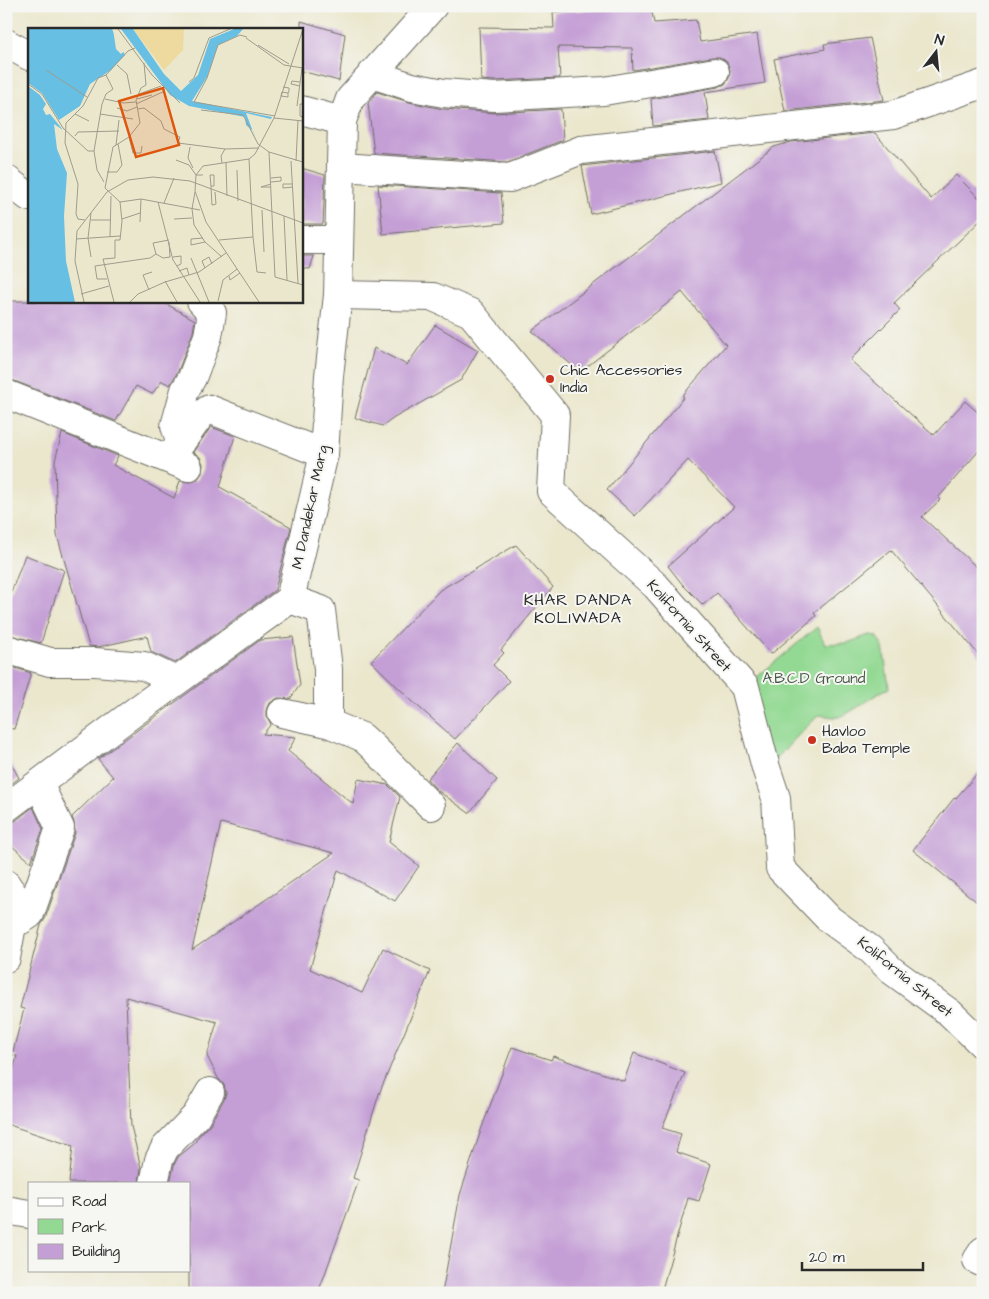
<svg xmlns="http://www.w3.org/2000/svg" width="989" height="1299" viewBox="0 0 989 1299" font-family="'Architects Daughter',sans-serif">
	<rect width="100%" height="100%" fill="#f6f6f2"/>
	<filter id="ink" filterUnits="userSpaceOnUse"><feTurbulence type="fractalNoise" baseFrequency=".02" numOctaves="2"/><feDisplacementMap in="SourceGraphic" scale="10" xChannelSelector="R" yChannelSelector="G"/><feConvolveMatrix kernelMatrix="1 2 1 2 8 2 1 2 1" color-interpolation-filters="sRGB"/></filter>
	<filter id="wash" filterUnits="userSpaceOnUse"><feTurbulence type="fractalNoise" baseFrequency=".0096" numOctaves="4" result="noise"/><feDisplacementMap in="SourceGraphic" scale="20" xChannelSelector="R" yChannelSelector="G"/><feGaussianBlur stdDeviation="1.12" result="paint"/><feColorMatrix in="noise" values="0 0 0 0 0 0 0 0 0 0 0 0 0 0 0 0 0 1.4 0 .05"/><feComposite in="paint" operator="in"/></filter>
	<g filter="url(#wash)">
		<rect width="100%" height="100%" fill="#ebe7cd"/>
		<path fill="#93d993" stroke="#5f825f" d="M817 627 825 644 847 643 869 635 877 636 883 647 889 688C872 695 856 711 839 717 834 718 825 715 819 715 800 732 785 751 766 768L745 687Z"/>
		<g id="blocks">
			<g fill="#c49fd6" fill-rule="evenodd">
				<path d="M651 7 654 23 696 20 700 42 757 34 765 83 705 92 709 120 653 126 651 99 718 87 725 84 729 78 730 70 727 62 720 57H712L633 70 632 48 558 47 560 78 494 81 481 80 479 27 554 28 553 12Z"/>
				<path d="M301 21 345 34 339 81 301 71Z"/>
				<path d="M870 38 884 100 785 111 774 59 825 49 824 44Z"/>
				<path d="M377 92 409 102 443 109 495 113 561 109 563 140 507 162 374 153 368 103Z"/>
				<path d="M875 133 931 199 956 175 983 202V218L894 303 900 310 850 360 934 435 965 401 983 417V446L938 498 940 500 922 517 983 573V660L891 550 814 613 816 616 771 654 717 593 703 605 683 585 668 566 734 507 688 460 635 516 607 490 684 397 682 396 726 345 682 292 580 372 532 331 774 147 791 142Z"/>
				<path d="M715 151 721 182 591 214 582 166Z"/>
				<path d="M301 168 325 175 323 224H301Z"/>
				<path d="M378 185 501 193 504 223 383 234Z"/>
				<path d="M301 256H314L310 269 301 268Z"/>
				<path d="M6 301H161L195 320 193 332 178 371 170 385 162 381 152 394 136 386 116 421 12 380 6 379Z"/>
				<path d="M435 325 478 350 461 380 394 418 383 426 355 418 374 348 407 365Z"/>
				<path d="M211 427 235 436 220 487 291 527 275 590 175 663 151 652 147 636 98 647 89 646 57 535 55 461 62 433 118 456 113 465 174 498 180 481 191 482 197 480 202 473 203 464 200 457 193 452Z"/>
				<path d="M516 545 553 587 501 650 504 653 493 665 509 681 455 739 412 701 371 661 440 590Z"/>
				<path d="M25 555 64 570 41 643 6 634V606Z"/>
				<path d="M293 637 300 685 290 699 278 698 270 703 267 710V717L271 724 263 734 296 737 288 751 353 804 358 779 388 785 400 797 389 842 419 866 395 901 338 870 310 969 362 993 383 948 430 971 379 1094 353 1178 359 1180 318 1293H189V1183H170L174 1165 178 1157 194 1144 198 1137 210 1124 224 1099 226 1093 224 1085 218 1078 207 1056 217 1022 126 997 131 1126 141 1168 139 1183H69L73 1146 6 1124V1095L17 1056 12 1055 24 1009 20 1008 41 925 45 919 75 833 74 822 72 817 113 777 98 759 260 640ZM221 823 334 853 192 950Z"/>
				<path d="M6 665 31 673 14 729 6 728Z"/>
				<path d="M458 743 497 780 469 813 437 790 427 779Z"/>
				<path d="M6 754 19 778 6 788Z"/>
				<path d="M983 767V907L913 850 955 797 956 798Z"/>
				<path d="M33 807 43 829 31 862 6 841V823L15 821Z"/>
				<path d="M512 1047 551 1060 553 1056 624 1081 634 1053 685 1073 662 1128 681 1134 676 1152 711 1164 699 1201 688 1198 661 1293H442L460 1195 481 1130Z"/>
			</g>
		</g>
	</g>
	<g filter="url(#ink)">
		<use href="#blocks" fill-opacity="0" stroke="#6e6d64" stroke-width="1"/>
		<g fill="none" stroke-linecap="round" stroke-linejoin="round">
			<defs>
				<g id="minor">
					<path d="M6 43 29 56"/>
					<path d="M372 74 412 87 444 93 494 97 604 91 715 72"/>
					<path d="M301 110 342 121"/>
					<path d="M341 167 510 178 581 150 893 115 983 84"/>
					<path d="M6 179 29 197"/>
					<path d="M301 240H339"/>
					<path d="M338 295 433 297 471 313 555 415 551 491 656 586 745 687 766 768 776 798 780 868 829 919 870 949 891 970 950 1013 983 1045"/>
					<path d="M6 394 188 467"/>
					<path d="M181 443 175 426 185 390 192 378 208 336 212 313 201 301"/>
					<path d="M169 459 200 416 209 409 324 454"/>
					<path d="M290 599 321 610 328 669V723"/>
					<path d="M6 649 50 662H95L144 666 176 681"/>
					<path d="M282 713 328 723 362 737 375 749 431 806"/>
					<path d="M6 808 137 710 290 599 324 454 329 376 338 295 342 121 350 99 433 6"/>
					<path d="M6 884 15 897 16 903 6 958"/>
					<path d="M13 922 21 920 30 914 60 828 39 784"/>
					<path d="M154 1183 159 1160 165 1148 196 1116 210 1092"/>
					<path d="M6 1210 29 1214"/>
					<path d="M983 1251 977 1260 983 1263"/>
				</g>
			</defs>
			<use href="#minor" stroke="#6e6d64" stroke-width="30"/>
			<use href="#minor" stroke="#fff" stroke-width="28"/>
		</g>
	</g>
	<g fill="#c8321e" stroke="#f6f6f2" stroke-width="2">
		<circle cx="550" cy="379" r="5"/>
		<circle cx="812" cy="740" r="5"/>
	</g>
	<g text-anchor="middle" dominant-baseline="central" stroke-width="4" stroke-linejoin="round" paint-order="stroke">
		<g font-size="15" fill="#2b2b2b" stroke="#f6f6f2" text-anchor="start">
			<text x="560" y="370">Chic Accessories<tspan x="560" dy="17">India</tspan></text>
			<text x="822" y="731">Havloo<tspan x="822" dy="17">Baba Temple</tspan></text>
		</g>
		<g font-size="15" fill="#2b2b2b" stroke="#f6f6f2">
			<text transform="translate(310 507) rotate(-78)">M Dandekar Marg</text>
			<text transform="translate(689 626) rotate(48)">Kolifornia Street</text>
			<text transform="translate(905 977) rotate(39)">Kolifornia Street</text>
		</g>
		<g font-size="15" fill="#455645" stroke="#f6f6f2">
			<text x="814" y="678">A.B.C.D Ground</text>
		</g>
		<g font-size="16" letter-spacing="1" fill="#2b2b2b" stroke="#f6f6f2">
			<text x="578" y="600">KHAR DANDA<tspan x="578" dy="18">KOLIWADA</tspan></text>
		</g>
	</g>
	<g transform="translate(28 28)">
		<rect width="275" height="275" fill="#ebe7cd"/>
		<path d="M105 1H156L155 22 136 42Z" fill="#eeda9e"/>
		<path d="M0 1H84L97 27 83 42 62 56 52 78 31 92 14 65 0 55ZM93 1H105L136 46 153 63 170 47 182 11 206 1H215L209 8 190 17 179 49 164 73 244 89 243 91 218 85 230 117 225 103 218 97 217 89 161 78 142 67ZM0 58 12 67 18 76 15 81 18 87 22 86 35 102 26 96 29 121 39 145 36 188 38 233 47 274H0Z" fill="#67c0e4"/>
		<path d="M85 1 99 21 93 26 88 21Z" fill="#ebe7cd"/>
		<path fill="none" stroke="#9e9c8c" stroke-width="1" d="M90 1 124 47 152 75M219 9 212 7 190 17 179 50 166 74 247 88M218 10 256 37 275 40M230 17 261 36M116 35 118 57 113 60 108 72 112 95 101 109 85 119 77 160 92 174 113 171 172 182M89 37 99 46 103 66M18 42 59 69M161 54 166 50 181 10 202 1M0 56 14 66 35 100 60 123H66M272 58 263 56 264 53 272 54M255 59 261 60V63L260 65V69L253 68 254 64 260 65M111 66 133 58M77 71 95 75 108 74M109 71 124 67M108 76 137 63M275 76H272V88L275 89M269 78 274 40M89 80 99 83 109 79M110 81 116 80 133 93 136 101 152 109 150 115 197 121M173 82 215 87 230 116 241 124 275 134M47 86 61 93M72 86 105 91M246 90 275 93M47 108 50 104 91 103M101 109 105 125H113L114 118M88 117 91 92M162 119 160 130 165 140M241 124 247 249 275 257M148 132 161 137 168 147H175M263 133 270 255M268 133 270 92M194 135 193 128 197 121 231 120M198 135 199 168M209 142 210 173M79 144H89L94 137 90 116M243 150 253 149V153L243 154M76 154 69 142 66 123 74 76 78 66 85 61 78 47M243 156 233 159H243M264 156H255V160L265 159M183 158H186V147H182L183 158V160L184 177H185L188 176 187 164M167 164 164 181 166 197 177 214 194 229M130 174 145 232 172 274M136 175 146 150M234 182 236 224M63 185 60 210 63 229M256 188 259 252M94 191 112 185M146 191 164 190M57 192 50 191 48 186 50 156 37 115 38 95 55 78 70 50 78 47 100 23 107 20M63 192H83M112 194 113 171M82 209 83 168M225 209 229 244 238 245M175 210 163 211V217L177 214M48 211 92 208M141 212 125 215 128 226 135 230 142 229 141 214M191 212 225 209 221 131M145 229 153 228V236L149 238M163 230 181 274M177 240 174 233 181 229 184 236M151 243 159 240 161 247M201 248 202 252 212 245M79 251H69L67 238 122 230 128 226M137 253 149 274M121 262 115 247 124 244M53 266 81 258M190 273 195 252 209 241M56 274 47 233 49 203 79 164 100 152 125 149 162 153 275 195M86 274 75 231 87 230V212H92L94 193 92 174M102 274 110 266 137 254 171 244 198 225M231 274 178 194 167 163 168 147 175 138 221 131 227 126 246 90 275 1"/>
		<path fill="#df570e" fill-opacity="0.15" stroke="#df570e" stroke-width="2.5" d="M135 60 151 117 108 129 91 73Z"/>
		<rect width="275" height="275" fill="none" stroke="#2b2b2b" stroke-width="2.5"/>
	</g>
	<rect width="989" height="1299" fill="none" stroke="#f6f6f2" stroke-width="25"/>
	<rect x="28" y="1182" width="162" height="90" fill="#f6f6f2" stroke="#a5a5a2"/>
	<rect x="38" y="1198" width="25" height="8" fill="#ffffff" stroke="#a5a5a2"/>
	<text x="72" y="1206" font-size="15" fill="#2b2b2b">Road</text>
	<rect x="38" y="1219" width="25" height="15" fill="#93d993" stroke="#a5a5a2"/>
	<text x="72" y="1232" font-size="15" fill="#2b2b2b">Park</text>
	<rect x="38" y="1244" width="25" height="15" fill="#c49fd6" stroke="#a5a5a2"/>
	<text x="72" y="1256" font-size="15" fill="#2b2b2b">Building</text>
	<g transform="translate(936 52) rotate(16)" stroke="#f6f6f2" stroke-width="4" paint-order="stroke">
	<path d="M0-4L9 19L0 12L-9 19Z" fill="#2b2b2b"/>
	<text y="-8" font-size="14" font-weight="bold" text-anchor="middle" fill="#2b2b2b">N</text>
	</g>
	<path d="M802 1262v8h121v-8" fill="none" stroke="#2b2b2b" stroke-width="2.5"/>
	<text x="809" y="1262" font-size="15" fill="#2b2b2b" stroke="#f6f6f2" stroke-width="4" paint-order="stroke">20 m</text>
</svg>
